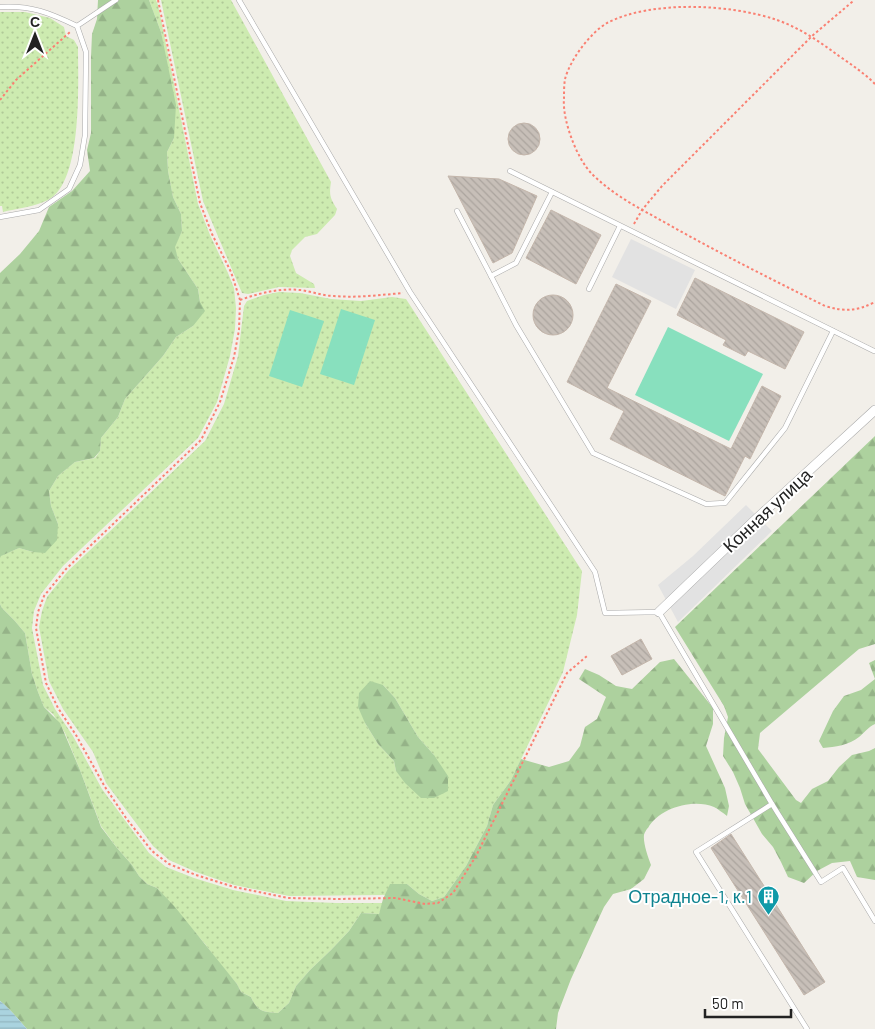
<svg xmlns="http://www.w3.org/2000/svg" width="875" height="1029" viewBox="0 0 875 1029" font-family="Barlow,sans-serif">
	<defs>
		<pattern id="grass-dots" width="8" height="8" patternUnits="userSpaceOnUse" patternTransform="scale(1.25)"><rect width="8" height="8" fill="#cdebb0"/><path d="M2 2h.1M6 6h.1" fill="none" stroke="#b0c997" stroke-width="1.8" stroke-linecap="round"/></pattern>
		<pattern id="forest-firs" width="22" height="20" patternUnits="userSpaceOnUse" patternTransform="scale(1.25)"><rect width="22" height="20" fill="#add19e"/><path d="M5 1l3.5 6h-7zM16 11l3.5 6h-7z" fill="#95b388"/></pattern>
		<pattern id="water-rules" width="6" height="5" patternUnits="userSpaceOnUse" patternTransform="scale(1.25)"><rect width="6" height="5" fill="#aad3df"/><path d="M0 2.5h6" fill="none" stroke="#92b5bf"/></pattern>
		<pattern id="building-back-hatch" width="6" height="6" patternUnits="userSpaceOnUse" patternTransform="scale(1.25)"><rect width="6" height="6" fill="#c7bfb8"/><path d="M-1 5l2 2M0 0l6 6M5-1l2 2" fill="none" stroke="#aba49e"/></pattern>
	</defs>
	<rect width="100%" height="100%" fill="#f2efe9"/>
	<g fill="url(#grass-dots)" fill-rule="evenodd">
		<path d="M149 0H156L158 5 198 204 210 235 228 273 234 288 236 308 235 329 230 356 217 402 198 438 63 566 41 594 34 611 32 628 43 685 55 709 73 736 102 789 149 853 166 867 194 878 233 890 286 901 336 903H383L379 914 361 913 349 931 331 950 310 970 296 986 289 1003 278 1013C263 1012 257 1011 251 997L241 992 237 984 219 963 205 944 157 888 147 884 139 876 132 865 117 848 101 826 80 770 65 733 53 714 44 707 38 692 32 674 25 633 14 620 2 608 0 604V556L19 548 33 552 58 524 51 506 49 491 58 476 75 462 95 458 100 451 101 438 118 417 125 399 163 356 176 337 193 326 200 302 198 289 178 259 174 247 182 231 181 214 173 197 168 171 167 152 174 138 161 32Z"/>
		<path d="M161 0H231L331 182C329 195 330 198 337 209L335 215 317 234 305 237 292 250 290 256 296 273 314 284 315 288 279 287 248 294 242 293 203 201Z"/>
		<path d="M0 12H25L50 18 64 27 66 36 74 40 78 47C78 83 83 182 48 200 37 206 15 209 3 212L2 206H0Z"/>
		<path d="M279 292 300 293 331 299 361 301 392 297 406 299 582 571 577 615 563 672 511 780 493 805 487 826 466 866 444 897 432 901 419 894 407 884H391L386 895 289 896 234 885 196 872 169 860 153 846 106 783 93 752 63 709 49 681 39 627 42 611 47 597 68 571 205 441 224 404 238 356 244 306 247 301 264 295ZM383 685 395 698 418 737 434 755 396 771 394 761 378 744 365 723Z"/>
	</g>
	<g fill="url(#forest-firs)">
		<path d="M98 0H149L161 32 176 105 174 138 167 152 168 171 173 197 181 214 182 231 175 247 178 259 198 289 200 302 205 311 193 326 176 337 163 356 125 399 118 417 101 438 100 451 94 458 75 462 58 476 49 491 51 506 58 524 57 540 45 553 33 552 19 548 1 556 0 558V273L20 254 39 231 49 207 72 191 90 171 87 150 91 133V57L92 34 97 19Z"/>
		<path d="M875 436V644L859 649 760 733 758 749 796 800 801 803 812 789 828 781 839 767 852 755 869 751 875 748V880L857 877 850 861 832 863 817 871 804 883 788 877 781 862 773 847 762 834 745 804 740 788 733 772 723 756 724 738 728 717 724 706 675 627Z"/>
		<path d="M0 604 2 608 14 620 25 633 32 674 38 692 44 707 60 723 80 770 101 827 117 848 132 865 139 876 147 884 157 888 175 907 237 984 241 992 251 997C257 1011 263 1012 278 1013L289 1003 296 986 310 970 331 950 349 931 361 913 379 914 383 899 390 884H407L419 894 432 901 444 897 466 866 487 826 493 805 511 780 521 759 549 767 569 761 580 746 585 727 597 719 606 697 579 679 585 669 599 675 616 686 632 689 660 662 674 659 713 708V724L706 746 725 788 729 806 727 816C723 813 718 809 714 807 693 798 659 808 648 828 647 828 644 834 644 835 643 843 648 857 651 865L644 879 631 889 613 894 604 907 571 979 558 1013 556 1029H27C19 1020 9 1008 0 1001Z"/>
		<path d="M875 660V724C868 727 864 733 859 737 849 745 835 747 823 748L819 741 833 711 844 696 861 690 875 679 869 663Z"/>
		<path d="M370 681 383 685 395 698 418 737 434 755 448 776V791L434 798H421L405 783 396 771 394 761 378 744 365 723 358 707 359 693Z"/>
	</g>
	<g fill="#88e0be">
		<path d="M341 309 375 320 354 385 320 374Z"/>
		<path d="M290 310 324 321 302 387 269 376Z"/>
		<path d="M668 327 763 374 729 441 635 395Z"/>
	</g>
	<g fill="#e2e2e2">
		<path d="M631 239 695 270 676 309 612 277Z"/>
		<path d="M746 505 772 531 678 622 658 585 693 556Z"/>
	</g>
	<path fill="url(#water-rules)" d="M0 1001C9 1008 19 1020 27 1029H0Z"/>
	<g fill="url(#building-back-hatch)" stroke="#c4b6ab">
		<circle cx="524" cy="139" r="16"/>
		<path d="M448 176 499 179 537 196 512 253 493 263Z"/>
		<path d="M551 210 601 235 576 284 526 258Z"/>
		<path d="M695 278 804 332 785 369 748 351 745 356 723 345 726 340 677 315Z"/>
		<path d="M616 284 651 301 607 388 731 449 762 386 781 396 750 459 745 456 725 496 610 439 624 411 567 382Z"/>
		<circle cx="553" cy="315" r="20"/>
		<path d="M641 639 652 659 622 675 611 656Z"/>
		<path d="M731 834 825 982 804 995 711 848Z"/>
	</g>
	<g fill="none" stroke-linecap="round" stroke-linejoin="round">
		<defs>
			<g id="service">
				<path d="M239 0 410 292 595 572 605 613 659 612 772 804 821 882 843 868 875 921"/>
				<path d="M0 7C31 5 50 13 77 26"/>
				<path d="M510 171 874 351"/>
				<path d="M457 211 491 276 516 263 552 192"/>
				<path d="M0 217 39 210 69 189 80 165 85 135 86 52 77 26 116 0"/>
				<path d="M491 276 516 325 593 453 706 504 725 503 785 428 833 331"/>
				<path d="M589 289 620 226"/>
				<path d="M772 804 696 852 807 1029"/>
			</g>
			<path id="minor" d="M659 612 754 521 875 410"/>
		</defs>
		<use href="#service" stroke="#a9a9a9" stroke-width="5.5"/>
		<use href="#minor" stroke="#a9a9a9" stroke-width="10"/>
		<g stroke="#fa8072" stroke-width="2" stroke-dasharray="2.5 2.5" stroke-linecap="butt">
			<path d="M158 0 200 203 212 234 231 272 240 300 239 330 234 357 220 402 201 440 66 569 44 596 38 612 36 628 46 683 58 708 76 735 105 787 126 818 152 851 169 864 196 875 234 887 288 898 338 899 396 898 425 904 438 903 453 893 476 856 567 673 587 656"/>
			<path d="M875 84C864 73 852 65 839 56 820 42 800 28 777 20 731 4 651 0 607 23 590 33 570 60 565 79 564 85 564 92 564 98 562 120 577 159 592 174 613 195 639 208 664 222 717 252 771 279 825 306 845 312 857 311 875 302"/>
			<path d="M0 100 16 80 70 32"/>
			<path d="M634 224 642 210 662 186 812 36 852 2 853 0"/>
			<path d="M240 300C260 293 279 288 300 290 311 291 322 296 334 296 357 298 380 295 403 293"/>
		</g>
		<use href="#service" stroke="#fff" stroke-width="4.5"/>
		<use href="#minor" stroke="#fff" stroke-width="9"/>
	</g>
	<defs>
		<symbol id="building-pin" viewBox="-11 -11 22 30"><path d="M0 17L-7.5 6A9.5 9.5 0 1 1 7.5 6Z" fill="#0f9aa8" stroke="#fff"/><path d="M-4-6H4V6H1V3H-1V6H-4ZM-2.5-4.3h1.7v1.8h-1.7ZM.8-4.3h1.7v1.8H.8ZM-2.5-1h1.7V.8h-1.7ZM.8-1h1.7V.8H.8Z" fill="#fff"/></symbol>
	</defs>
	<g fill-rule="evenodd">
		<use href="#building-pin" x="756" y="884" width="25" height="34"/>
	</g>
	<g text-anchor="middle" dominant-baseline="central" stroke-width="4" stroke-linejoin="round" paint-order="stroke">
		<g font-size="18" fill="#222" stroke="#fff">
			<text transform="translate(767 510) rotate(-43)">Конная улица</text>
		</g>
		<g font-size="18" fill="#0d838f" stroke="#fff" text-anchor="end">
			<text x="752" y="896">Отрадное-1, к.1</text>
		</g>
	</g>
	<g transform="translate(35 35)" stroke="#ffffff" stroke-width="4" paint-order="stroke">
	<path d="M0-4L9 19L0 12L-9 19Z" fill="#222222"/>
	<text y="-8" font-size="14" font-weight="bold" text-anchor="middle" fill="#222222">С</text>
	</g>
	<path d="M705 1009v8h86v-8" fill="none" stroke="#222222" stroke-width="2.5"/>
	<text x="712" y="1009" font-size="15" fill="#222222" stroke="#ffffff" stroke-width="4" paint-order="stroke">50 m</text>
</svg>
